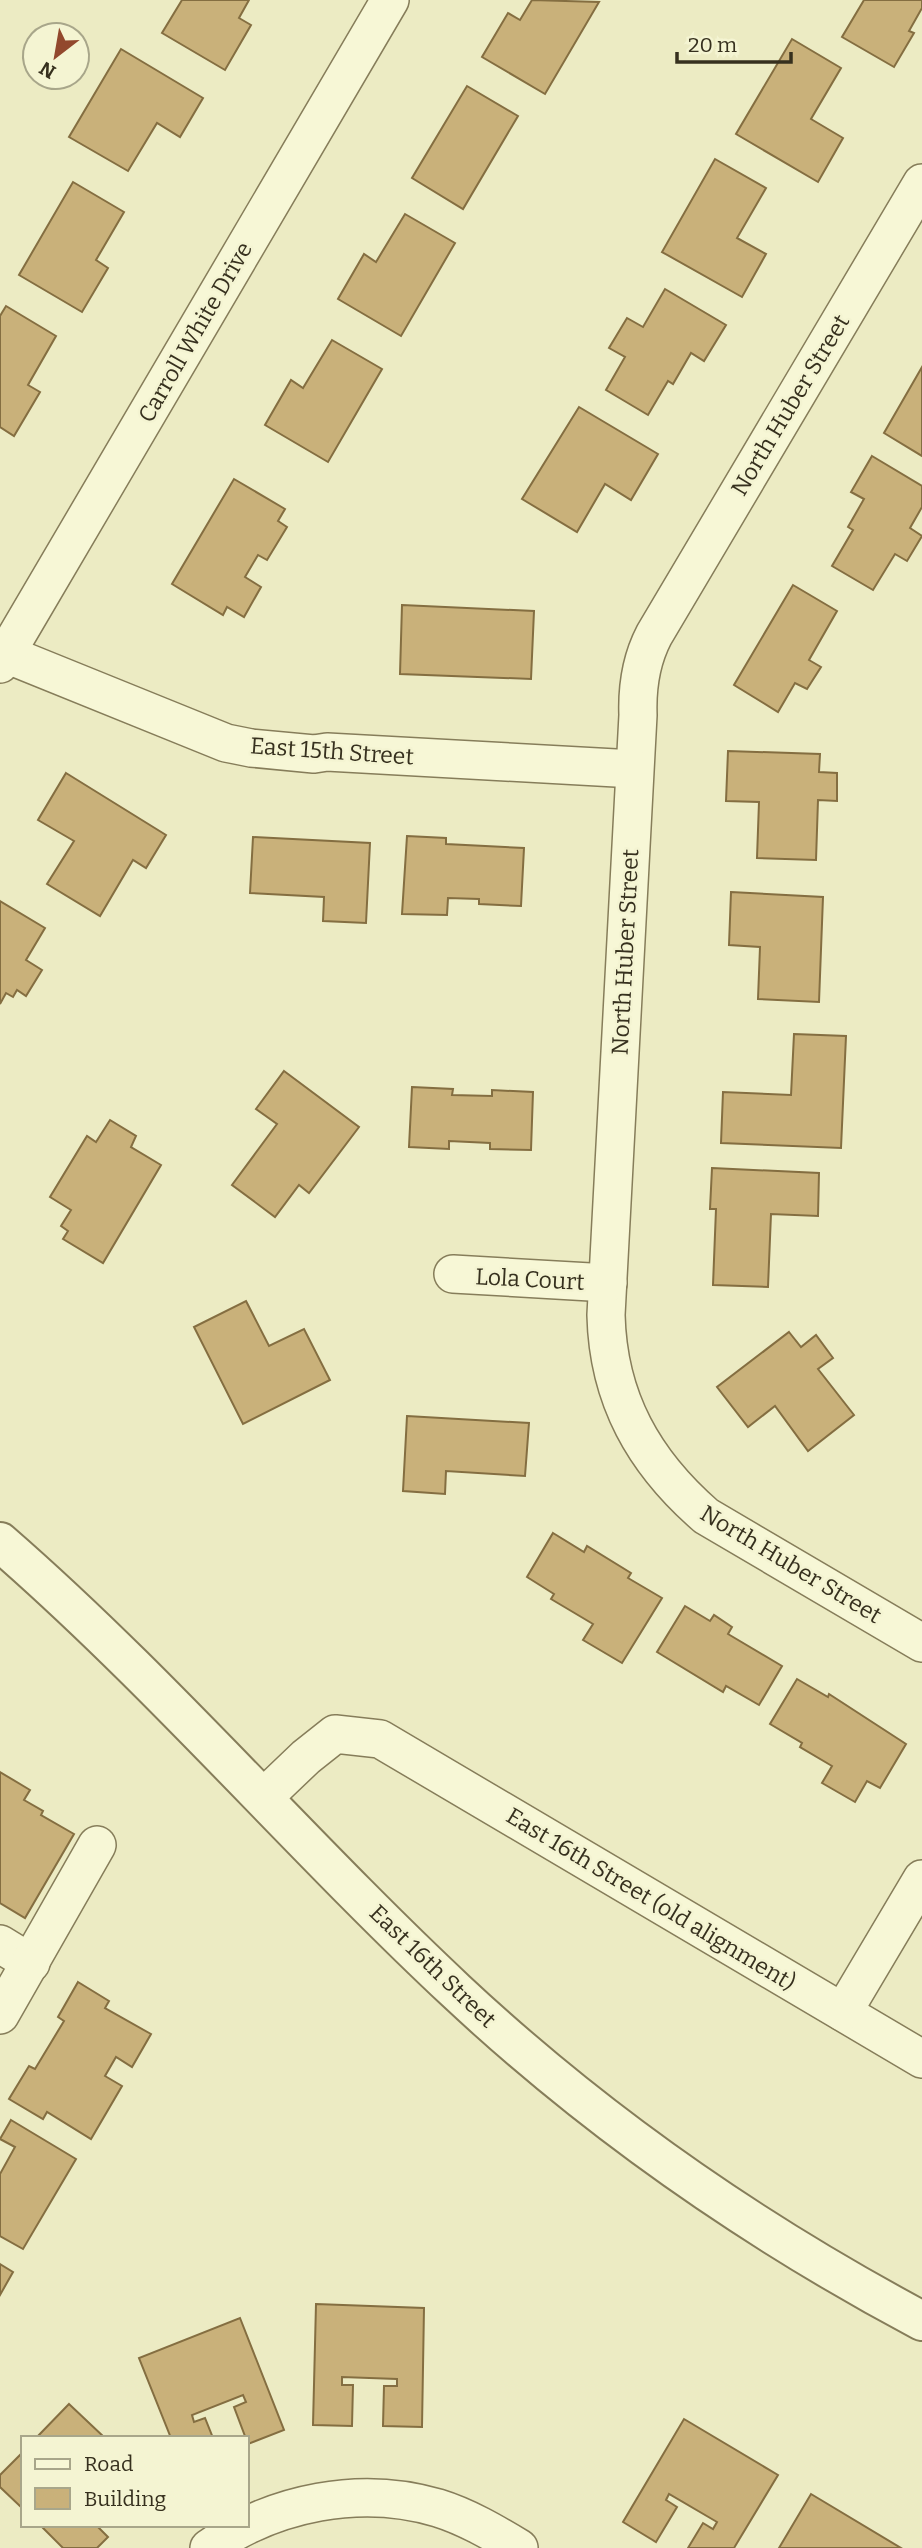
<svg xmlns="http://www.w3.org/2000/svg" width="922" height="2548" viewBox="0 0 922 2548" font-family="Bitter,serif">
	<rect width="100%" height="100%" fill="#ecebc3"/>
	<g fill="#c9b17a" stroke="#846e41" stroke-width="2">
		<path d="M182 0H249L239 18 251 25 225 70 162 33Z"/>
		<path d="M532 0 599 2 545 94 482 57 508 13 520 20Z"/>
		<path d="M864 0H922V8L909 31 914 33 894 67 842 37Z"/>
		<path d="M792 39 841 68 811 119 843 138 818 182 736 134Z"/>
		<path d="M121 49 203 98 180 137 157 123 128 171 69 137Z"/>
		<path d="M467 86 518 116 463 209 412 178Z"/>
		<path d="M715 159 766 188 737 238 766 254 742 297 662 252Z"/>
		<path d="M73 182 124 212 96 260 108 268 82 312 19 275Z"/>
		<path d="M405 214 455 243 401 336 338 299 364 254 376 262Z"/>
		<path d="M665 289 726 325 704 361 691 353 673 384 668 381 648 415 606 390 625 357 609 348 627 318 643 327Z"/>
		<path d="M6 306 56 336 28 385 40 392 14 436 0 427V316Z"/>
		<path d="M332 340 382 369 328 462 265 425 291 380 303 388Z"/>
		<path d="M922 367V456L884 433Z"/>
		<path d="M579 407 658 454 631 500 605 484 577 532 522 499Z"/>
		<path d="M872 456 922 486V507L910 528 922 536 907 561 895 554 873 590 832 566 853 530 848 527 864 499 851 492Z"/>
		<path d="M234 479 285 509 278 521 287 527 267 560 258 555 245 577 261 587 244 617 227 607 223 615 172 584Z"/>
		<path d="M793 585 837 611 809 660 821 667 807 689 795 683 778 712 734 685Z"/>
		<path d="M402 605 534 611 531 679 400 674Z"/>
		<path d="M728 751 820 754 819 772 837 773V801L818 800 816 860 757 858 759 802 726 801Z"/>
		<path d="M66 773 166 835 146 868 133 860 100 916 47 884 74 841 38 820Z"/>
		<path d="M407 836 446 838V844L524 848 521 906 479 904V899L448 898 447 915 402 914Z"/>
		<path d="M253 837 370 843 366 923 323 921 324 897 250 893Z"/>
		<path d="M731 892 823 897 819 1002 758 999 760 947 729 945Z"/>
		<path d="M0 901 45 928 26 960 42 970 26 996 17 990 13 997 6 993 0 1004Z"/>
		<path d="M794 1034 846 1036 841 1148 721 1143 723 1092 791 1095Z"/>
		<path d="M284 1071 359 1127 309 1193 299 1185 275 1217 232 1185 277 1124 256 1109Z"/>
		<path d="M412 1087 453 1089 452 1095 492 1096V1090L533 1092 531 1150 490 1149V1143L449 1141V1149L409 1147Z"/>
		<path d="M110 1120 136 1136 131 1147 161 1165 103 1263 63 1239 68 1231 61 1226 71 1210 50 1197 87 1136 96 1142Z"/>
		<path d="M712 1168 819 1173 818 1216 771 1214 768 1287 713 1285 716 1209H710Z"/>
		<path d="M246 1301 269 1346 304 1329 330 1380 243 1424 194 1327Z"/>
		<path d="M789 1332 801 1347 816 1335 833 1358 818 1369 854 1415 808 1451 775 1406 748 1427 717 1387Z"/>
		<path d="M407 1416 529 1423 525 1476 446 1471 445 1494 403 1491Z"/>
		<path d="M553 1533 584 1552 587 1546 631 1573 628 1578 662 1598 622 1663 583 1640 593 1624 551 1599 554 1594 527 1577Z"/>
		<path d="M685 1606 710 1621 714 1615 732 1627 728 1634 782 1666 759 1705 726 1686 723 1692 657 1652Z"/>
		<path d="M797 1679 828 1697 829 1694 906 1744 880 1788 867 1781 855 1802 822 1783 832 1766 800 1747 802 1743 770 1724Z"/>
		<path d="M0 1772 30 1790 24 1800 43 1811 41 1815 74 1834 25 1918 0 1903Z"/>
		<path d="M78 1982 109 2001 105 2008 151 2034 132 2067 116 2057 105 2076 122 2086 91 2139 47 2112 43 2119 9 2099 29 2066 35 2069 64 2021 58 2017Z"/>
		<path d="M11 2120 76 2159 23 2249 0 2236V2174L15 2147 0 2139Z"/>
		<path d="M0 2264 13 2272 0 2295Z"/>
		<path d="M316 2304 424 2308 422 2427 383 2426 384 2386H397V2379L342 2377V2385H353L352 2426 313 2425Z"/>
		<path d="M240 2318 284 2430 248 2444 234 2407 246 2402 243 2395 192 2415 194 2422 205 2418 213 2438H171L139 2358Z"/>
		<path d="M69 2404 105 2438H36Z"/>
		<path d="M684 2419 778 2475 734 2548H688L703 2523 713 2529 717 2522 669 2494 666 2500 677 2507 656 2542 623 2522Z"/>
		<path d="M23 2452V2509L0 2487V2475Z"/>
		<path d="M811 2494 901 2548H779Z"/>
		<path d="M40 2525H96L108 2537 97 2548H63Z"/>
	</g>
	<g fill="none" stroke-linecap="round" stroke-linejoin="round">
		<defs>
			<g id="minor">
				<path d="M922 183 654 635C641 660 637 687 638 715L606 1315C608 1399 644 1462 706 1516L922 1643"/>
				<path d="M6 654 226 743 251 748 314 754 327 752 634 769"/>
				<path d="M0 664 390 0"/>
				<path d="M453 1274 608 1283"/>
				<path d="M263 1798 306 1757 335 1734 380 1739 922 2059"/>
				<path d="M0 1944 31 1963"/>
				<path d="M843 2012 922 1879"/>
				<path d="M0 2015 97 1845"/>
				<path d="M209 2548C274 2502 361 2485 438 2508 467 2517 494 2533 519 2548"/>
			</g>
			<path id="tertiary" d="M0 1542C161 1682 300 1845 456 1991 596 2122 753 2231 922 2321"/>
		</defs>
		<use href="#minor" stroke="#867d5a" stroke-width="40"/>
		<use href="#tertiary" stroke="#867d5a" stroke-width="42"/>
		<use href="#minor" stroke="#f7f7d6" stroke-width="37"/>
		<use href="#tertiary" stroke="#f7f7d6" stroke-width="38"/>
	</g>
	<g text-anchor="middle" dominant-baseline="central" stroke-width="5" stroke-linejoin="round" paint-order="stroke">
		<g font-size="23" fill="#36301e" stroke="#f4f4d2">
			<text transform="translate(195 332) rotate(-60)">Carroll White Drive</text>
			<text transform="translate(790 405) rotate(-59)">North Huber Street</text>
			<text transform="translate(332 751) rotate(4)">East 15th Street</text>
			<text transform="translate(625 952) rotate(-87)">North Huber Street</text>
			<text transform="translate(530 1279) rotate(3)">Lola Court</text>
			<text transform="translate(791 1564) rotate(31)">North Huber Street</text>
			<text transform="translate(651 1899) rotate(31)">East 16th Street (old alignment)</text>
			<text transform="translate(433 1966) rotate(44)">East 16th Street</text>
		</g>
	</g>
	<rect x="21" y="2436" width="228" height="91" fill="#f4f4d2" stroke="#a8a68a" stroke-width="2"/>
	<rect x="35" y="2459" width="35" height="10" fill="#f7f7d6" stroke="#a8a68a" stroke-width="2"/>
	<text x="84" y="2471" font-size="21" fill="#36301e">Road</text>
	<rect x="35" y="2488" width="35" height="21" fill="#c9b17a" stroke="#a8a68a" stroke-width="2"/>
	<text x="84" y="2506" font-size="21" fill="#36301e">Building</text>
	<g transform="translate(56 56) rotate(211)"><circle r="33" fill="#f4f4d2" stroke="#a8a68a" stroke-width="2"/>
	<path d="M0-5L12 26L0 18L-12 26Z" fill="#92482d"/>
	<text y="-10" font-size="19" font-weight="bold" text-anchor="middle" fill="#36301e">N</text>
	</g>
	<path d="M677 52v10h114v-10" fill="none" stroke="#36301e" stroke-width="3.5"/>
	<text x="688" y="52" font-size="21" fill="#36301e" stroke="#f4f4d2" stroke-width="5" paint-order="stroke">20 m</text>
</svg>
